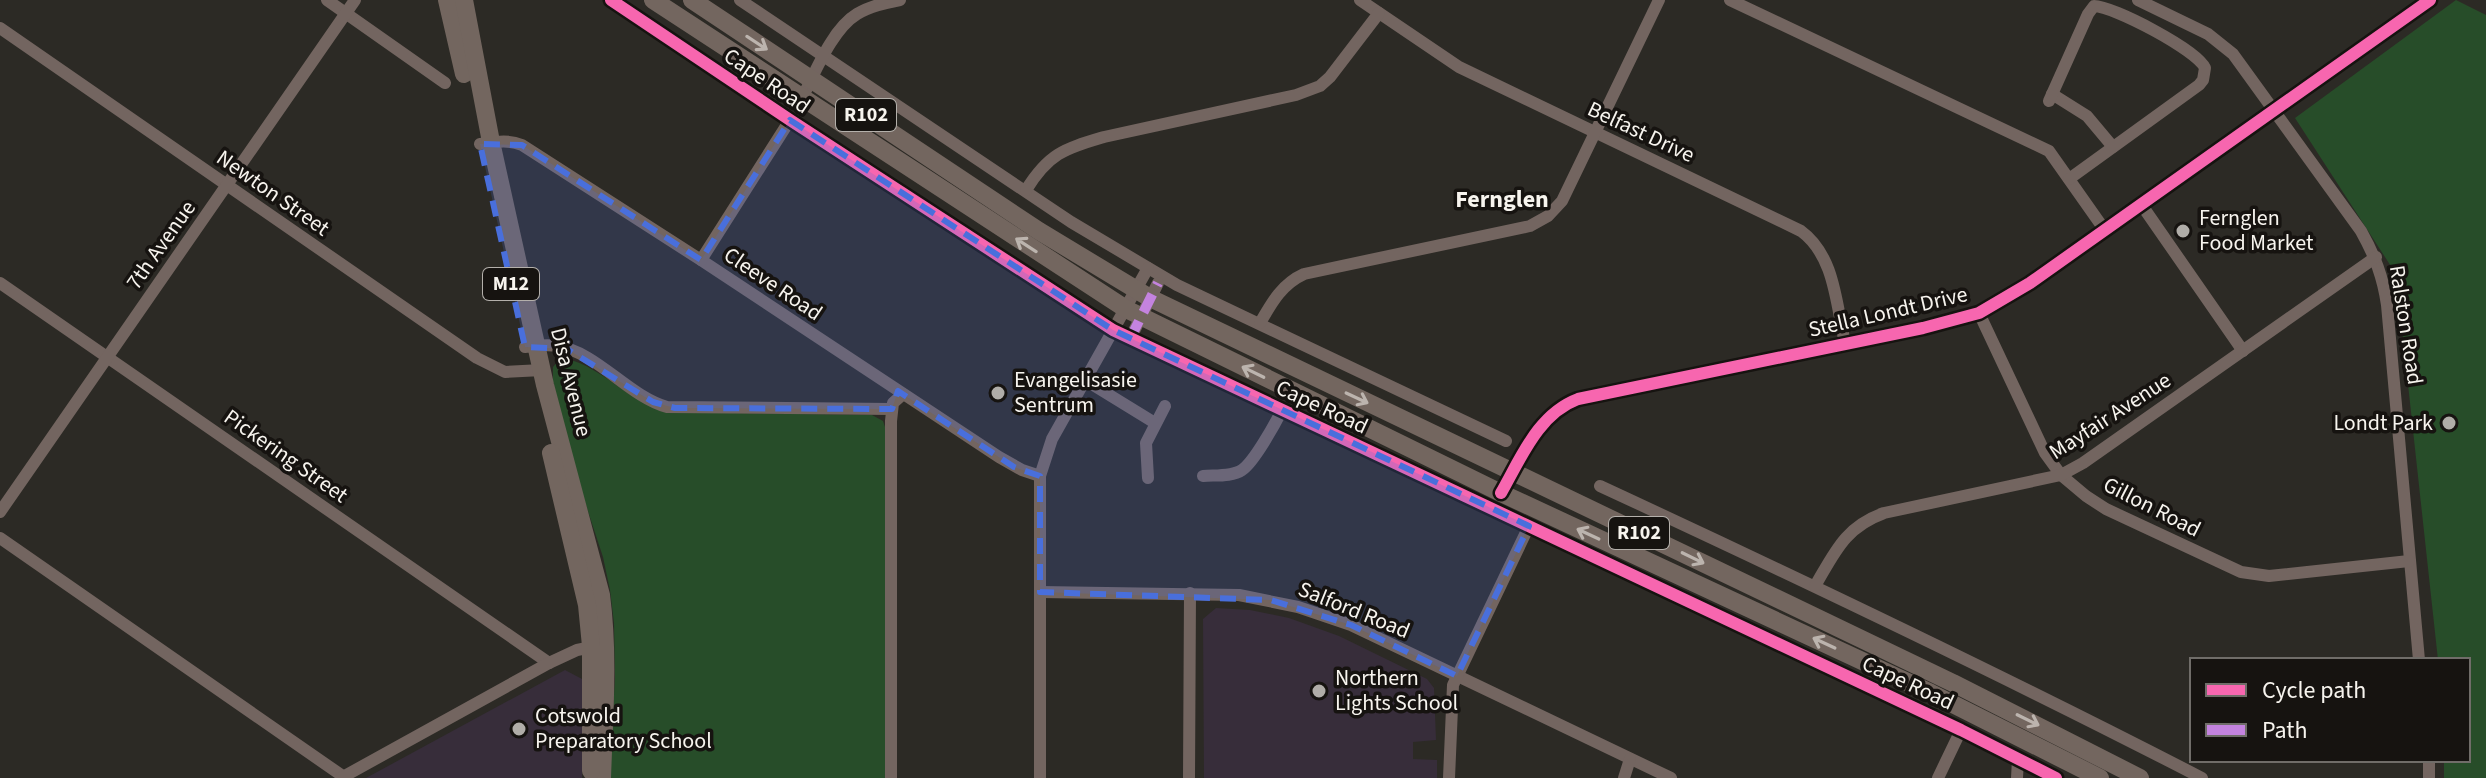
<svg xmlns="http://www.w3.org/2000/svg" width="2486" height="778" viewBox="0 0 2486 778" font-family="'Source Sans 3',sans-serif">
	<rect width="100%" height="100%" fill="#2c2a25"/>
	<g fill="#372d3a">
		<path d="M1216 608 1250 610 1289 618 1339 636 1427 679 1434 688 1436 740 1413 742V759L1437 760V778H1204L1203 619Z"/>
		<path d="M565 670 582 679V778H366Z"/>
	</g>
	<g fill="#274d29">
		<path d="M2456 0 2486 15V778H2444V760H2468V660H2438L2396 274 2295 118Z"/>
		<path d="M560 359C591 357 633 405 667 412L872 415 883 421 886 430 885 778H609L615 679 614 623 610 590 603 557 581 490 553 382V367Z"/>
	</g>
	<g fill="none" stroke-linecap="round" stroke-linejoin="round">
		<g stroke="#736560" stroke-width="12">
			<path d="M327 0 445 83"/>
			<path d="M611 0 790 120 1113 330 1961 730 2056 778"/>
			<path d="M740 0 1071 222 1177 285 1506 441"/>
			<path d="M1360 0 1459 67 1801 231C1835 256 1836 304 1845 343"/>
			<path d="M1730 0 2049 151 2104 229"/>
			<path d="M2138 0 2208 34 2233 54 2361 231C2375 256 2383 277 2387 305L2419 660"/>
			<path d="M0 28 477 358 505 372 542 370"/>
			<path d="M2052 94 2087 116 2113 147"/>
			<path d="M802 98C815 73 832 29 857 14 870 6 885 3 900 0"/>
			<path d="M2049 101 2088 14 2094 6C2113 6 2197 50 2205 68L2203 80 2199 85 2069 179"/>
			<path d="M480 144C495 142 507 139 522 145L701 260 999 457 1022 470 1040 476"/>
			<path d="M1026 190C1049 153 1064 149 1104 137L1296 95 1320 86 1330 77 1379 13"/>
			<path d="M2141 204 2243 351"/>
			<path d="M701 260 790 120"/>
			<path d="M0 283 549 663"/>
			<path d="M1979 313 2045 453 2061 475 2086 496 2106 509 2241 572 2269 576 2409 561"/>
			<path d="M1260 323C1272 302 1282 284 1304 274L1530 226 1548 216 1562 201 1659 0"/>
			<path d="M1130 339 1158 283"/>
			<path d="M525 347C535 346 547 344 557 346 597 352 628 396 667 407L892 409"/>
			<path d="M1085 380 1155 423"/>
			<path d="M1203 476C1215 475 1232 477 1242 470 1254 462 1275 424 1282 410"/>
			<path d="M1148 478 1146 443 1165 406"/>
			<path d="M1600 486C1803 580 2004 676 2202 778"/>
			<path d="M1501 493C1521 458 1538 414 1578 399L1923 328 1979 313 2030 283 2430 0"/>
			<path d="M0 512 355 0"/>
			<path d="M0 538 344 777"/>
			<path d="M1815 586C1835 552 1845 527 1884 513L2061 475 2083 463 2376 257"/>
			<path d="M1040 592 1239 595 1298 607 1351 625 1671 778"/>
			<path d="M2429 760V778"/>
			<path d="M341 778 549 663 577 650 597 646"/>
			<path d="M891 778V421L893 403 903 394"/>
			<path d="M1040 778V476L1052 439 1148 268"/>
			<path d="M1189 778 1190 593"/>
			<path d="M1449 778 1453 685 1529 526"/>
			<path d="M1624 778 1630 759"/>
			<path d="M1938 778 1961 730"/>
			<path d="M2017 778 2018 759"/>
		</g>
		<g stroke="#73665f" stroke-width="18">
			<path d="M447 0 464 74"/>
			<path d="M464 0 491 142 545 385 601 595C609 656 604 716 602 778"/>
			<path d="M653 0 1126 309 1501 493 1931 693 2100 778"/>
			<path d="M692 0 1039 231 1150 298 1953 683 2140 778"/>
			<path d="M551 453 587 605 591 646V771"/>
		</g>
		<path stroke="#c483df" stroke-width="10" stroke-dasharray="20 10" stroke-linecap="butt" d="M1130 339 1158 283"/>
		<defs>
			<g id="cycleway">
				<path d="M611 0 790 120 1113 330 1961 730 2056 778"/>
				<path d="M1501 493C1521 458 1538 414 1578 399L1923 328 1979 313 2030 283 2430 0"/>
			</g>
		</defs>
		<use href="#cycleway" stroke="#161310" stroke-width="17"/>
		<use href="#cycleway" stroke="#f766af" stroke-width="12"/>
	</g>
	<defs><path id="oneway-shaft" d="M-6 0H5M1.5-3L5.5 0L1.5 3" fill="none" stroke-width="1.6" stroke-linecap="round" stroke-linejoin="round" transform="scale(2)"/></defs>
	<g stroke="#bcb4ae">
		<use href="#oneway-shaft" transform="translate(757 43) rotate(33)"/>
		<use href="#oneway-shaft" transform="translate(1026 245) rotate(-147)"/>
		<use href="#oneway-shaft" transform="translate(1253 372) rotate(-154)"/>
		<use href="#oneway-shaft" transform="translate(1357 398) rotate(25)"/>
		<use href="#oneway-shaft" transform="translate(1588 534) rotate(-155)"/>
		<use href="#oneway-shaft" transform="translate(1693 558) rotate(26)"/>
		<use href="#oneway-shaft" transform="translate(1824 643) rotate(-155)"/>
		<use href="#oneway-shaft" transform="translate(2028 720) rotate(26)"/>
	</g>
	<path fill="#496fdc" fill-opacity="0.2" stroke="#496fdc" stroke-width="6" stroke-dasharray="16 10" stroke-linejoin="round" d="M790 120 1113 330 1529 526 1457 676 1351 625 1271 600 1040 592V476L1014 467 898 391 892 409 675 408 653 402 567 349 525 347 480 144 522 145 701 260Z"/>
	<g fill="#b0ada8" stroke="#161310" stroke-width="3">
		<circle cx="2183" cy="231" r="8"/>
		<circle cx="998" cy="393" r="8"/>
		<circle cx="2449" cy="423" r="8"/>
		<circle cx="1319" cy="691" r="8"/>
		<circle cx="519" cy="729" r="8"/>
	</g>
	<g text-anchor="middle" dominant-baseline="central" stroke-width="7" stroke-linejoin="round" paint-order="stroke">
		<g fill="#161310" stroke="#b4b0ab" stroke-width="2">
			<rect x="836" y="99" width="60" height="32" rx="6"/>
			<rect x="483" y="268" width="56" height="32" rx="6"/>
			<rect x="1609" y="517" width="60" height="32" rx="6"/>
		</g>
		<g font-size="20" font-weight="bold" fill="#f7f4ee">
			<text x="866" y="115">R102</text>
			<text x="511" y="284">M12</text>
			<text x="1639" y="533">R102</text>
		</g>
		<g font-size="22" fill="#f7f4ee" stroke="#161310">
			<text transform="translate(767 81) rotate(34)">Cape Road</text>
			<text transform="translate(1641 132) rotate(25)">Belfast Drive</text>
			<text transform="translate(273 193) rotate(35)">Newton Street</text>
			<text transform="translate(161 245) rotate(-55)">7th Avenue</text>
			<text transform="translate(773 284) rotate(34)">Cleeve Road</text>
			<text transform="translate(1888 312) rotate(-13)">Stella Londt Drive</text>
			<text transform="translate(2406 325) rotate(81)">Ralston Road</text>
			<text transform="translate(571 382) rotate(76)">Disa Avenue</text>
			<text transform="translate(1322 407) rotate(25)">Cape Road</text>
			<text transform="translate(2110 416) rotate(-33)">Mayfair Avenue</text>
			<text transform="translate(286 456) rotate(35)">Pickering Street</text>
			<text transform="translate(2152 507) rotate(27)">Gillon Road</text>
			<text transform="translate(1354 610) rotate(22)">Salford Road</text>
			<text transform="translate(1908 683) rotate(25)">Cape Road</text>
		</g>
		<g font-size="22" fill="#f7f4ee" stroke="#161310" text-anchor="start">
			<text x="2199" y="218">Fernglen<tspan x="2199" dy="25">Food Market</tspan></text>
			<text x="1014" y="380">Evangelisasie<tspan x="1014" dy="25">Sentrum</tspan></text>
			<text x="2433" y="423" text-anchor="end">Londt Park</text>
			<text x="1335" y="678">Northern<tspan x="1335" dy="25">Lights School</tspan></text>
			<text x="535" y="716">Cotswold<tspan x="535" dy="25">Preparatory School</tspan></text>
		</g>
		<g font-size="24" font-weight="bold" fill="#f7f4ee" stroke="#161310">
			<text x="1502" y="199">Fernglen</text>
		</g>
	</g>
	<rect x="2190" y="658" width="280" height="104" fill="#161310" stroke="#706d69" stroke-width="2"/>
	<rect x="2206" y="684" width="40" height="12" fill="#f766af" stroke="#706d69" stroke-width="2"/>
	<text x="2262" y="698" font-size="24" fill="#f7f4ee">Cycle path</text>
	<rect x="2206" y="724" width="40" height="12" fill="#c483df" stroke="#706d69" stroke-width="2"/>
	<text x="2262" y="738" font-size="24" fill="#f7f4ee">Path</text>
</svg>
